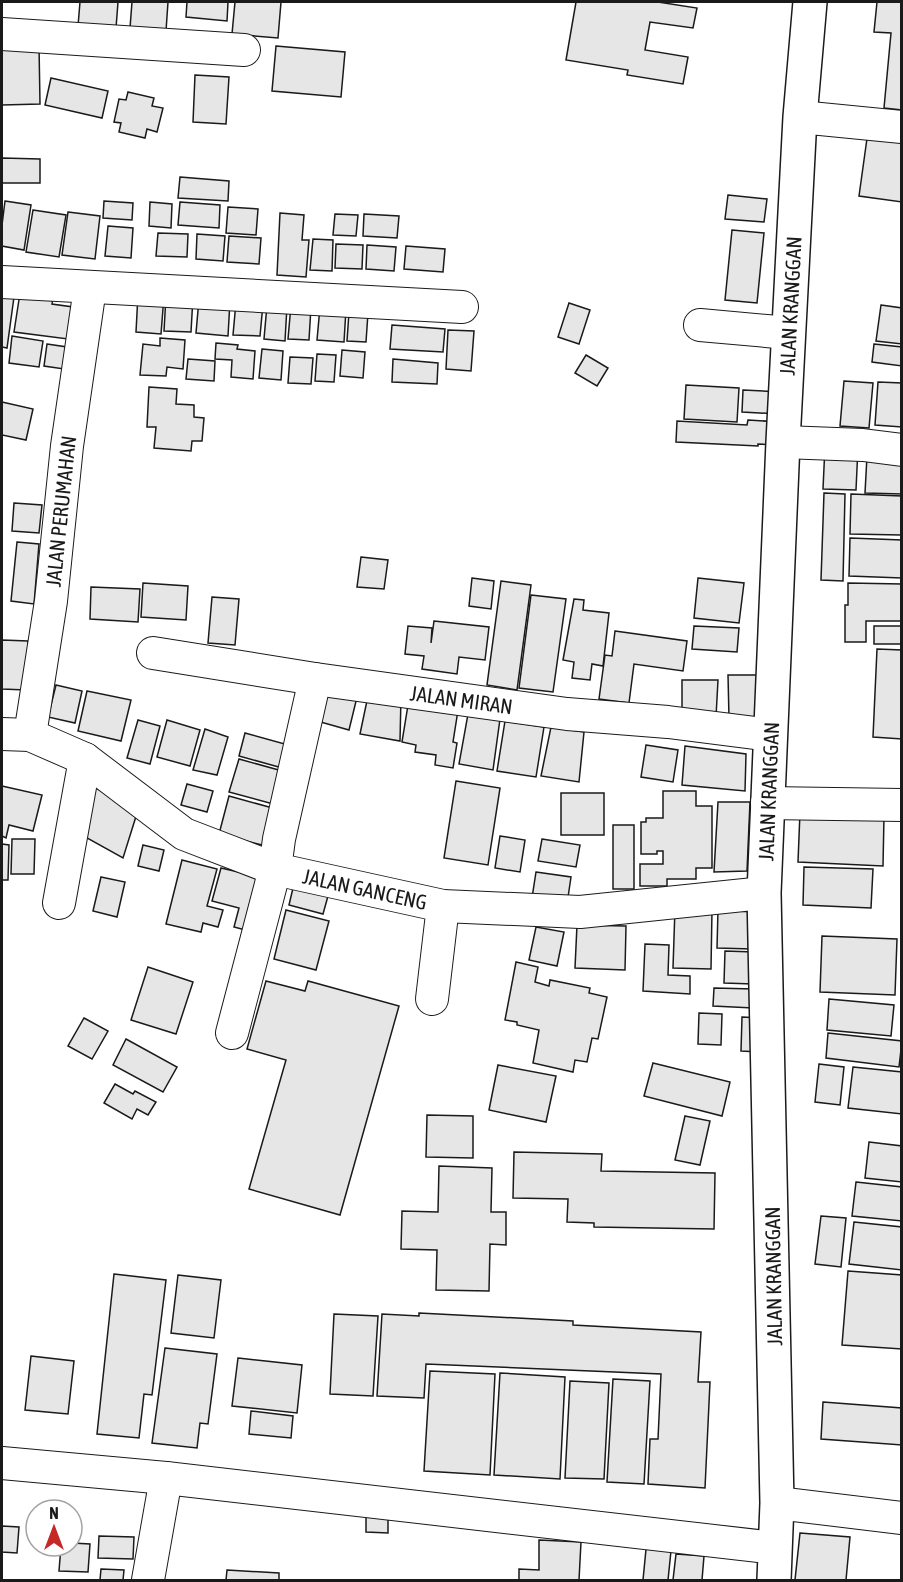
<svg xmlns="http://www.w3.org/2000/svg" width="903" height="1582" viewBox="0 0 903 1582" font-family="'Asap Condensed',sans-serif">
	<rect width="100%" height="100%" fill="#fff"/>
	<g fill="#e6e6e6" stroke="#1a1a1a" stroke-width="1.5">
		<path d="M80 2H118L116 28 78 26Z"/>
		<path d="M132 2H168L166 31 130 28Z"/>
		<path d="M187 2H228L227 21 186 17Z"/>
		<path d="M235 2H281L278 38 232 34Z"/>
		<path d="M576 2H658L697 8 693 28 650 22 645 50 688 57 683 84 627 75 628 70 566 60Z"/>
		<path d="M877 2H902V110L884 108 891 33 874 32Z"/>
		<path d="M39 45 40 104 2 105V46Z"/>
		<path d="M276 46 345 52 341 97 272 91Z"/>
		<path d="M195 75 229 77 226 124 193 122Z"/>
		<path d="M51 78 108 91 102 118 45 105Z"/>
		<path d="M128 92 154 98 152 106 163 108 157 132 147 129 145 138 119 132 121 123 114 122 119 99 126 100Z"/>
		<path d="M869 124 902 128V202L859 196Z"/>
		<path d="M2 158 40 159V183H2Z"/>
		<path d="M180 177 229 181 228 201 178 198Z"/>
		<path d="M728 195 767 199 764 222 725 219Z"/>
		<path d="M5 201 31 205 24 250 2 246V225Z"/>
		<path d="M104 201 133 203 132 220 103 218Z"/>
		<path d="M150 202 172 204 171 228 149 226Z"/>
		<path d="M180 202 220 205 219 228 178 225Z"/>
		<path d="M228 207 258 209 256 235 226 233Z"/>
		<path d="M33 210 66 215 59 257 26 252Z"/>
		<path d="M68 212 100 216 95 259 62 255Z"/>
		<path d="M280 213 304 215 302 240H309L306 277 277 275Z"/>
		<path d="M335 214 358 215 356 236 333 235Z"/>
		<path d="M364 214 399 216 397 238 363 236Z"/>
		<path d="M108 226 133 228 131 258 105 256Z"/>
		<path d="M732 230 764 233 757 303 725 300Z"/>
		<path d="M158 233 188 234 187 257 156 256Z"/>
		<path d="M197 234 225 236 223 261 196 259Z"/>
		<path d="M229 236 261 238 259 264 227 262Z"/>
		<path d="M313 239 333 240 332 271 310 270Z"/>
		<path d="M336 244 363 245 362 269 335 268Z"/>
		<path d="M367 245 396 247 394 271 366 269Z"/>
		<path d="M406 246 445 249 443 272 404 269Z"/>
		<path d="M20 293 53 298 52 304 73 307 68 339 14 332Z"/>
		<path d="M138 294 164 296 161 334 136 332Z"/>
		<path d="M2 296 14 297 7 348 2 347Z"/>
		<path d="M166 296 193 297 191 332 164 331Z"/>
		<path d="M199 299 230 301 228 336 196 333Z"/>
		<path d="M236 302 263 304 260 336 233 335Z"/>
		<path d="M569 303 590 310 579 344 558 337Z"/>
		<path d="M267 305 287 306 285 341 264 339Z"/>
		<path d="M291 305 311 307 309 340 288 339Z"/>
		<path d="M881 305 902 308V344L876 341Z"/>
		<path d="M320 307 346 309 344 342 317 340Z"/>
		<path d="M349 312 368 313 366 342 347 341Z"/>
		<path d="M392 325 445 329 443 352 390 349Z"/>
		<path d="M448 330 474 331 471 371 446 369Z"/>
		<path d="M12 336 43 341 39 367 9 363Z"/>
		<path d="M160 338 185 340 183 369 167 367 166 376 140 375 143 344 160 346Z"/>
		<path d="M216 343 238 345 237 349 255 351 253 379 231 377 232 360 215 359Z"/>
		<path d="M47 344 67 347 64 369 44 366Z"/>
		<path d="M874 344 902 347V366L872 362Z"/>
		<path d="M262 349 283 351 281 380 259 378Z"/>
		<path d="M342 350 365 352 363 378 340 376Z"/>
		<path d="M317 354 336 355 334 382 315 381Z"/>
		<path d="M586 355 608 368 597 386 575 373Z"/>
		<path d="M290 357 313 358 311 384 288 383Z"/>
		<path d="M188 359 215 361 214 381 186 379Z"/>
		<path d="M393 359 438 363 437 384 392 382Z"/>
		<path d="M844 381 873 383 869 428 840 426Z"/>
		<path d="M878 382 902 383V427L875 425Z"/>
		<path d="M686 385 739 388 737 422 684 419Z"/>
		<path d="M149 387 177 389 176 404 194 405V417L204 418 202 441H192L191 451 154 448 156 427H147Z"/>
		<path d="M743 390 781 392 780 414 742 412Z"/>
		<path d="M2 402 33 409 26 440 2 435Z"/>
		<path d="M748 420 780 422 778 445 758 444V446L676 442 677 421 747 425Z"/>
		<path d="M825 446 858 447 856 490 823 489Z"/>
		<path d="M867 456 902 457V494L865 493Z"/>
		<path d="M824 493 845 494 843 581 821 580Z"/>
		<path d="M851 494 902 496 901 535 850 534Z"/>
		<path d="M14 503 42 505 39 533 12 531Z"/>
		<path d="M850 538 902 540V578L849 576Z"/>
		<path d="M17 542 39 544 34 604 11 601Z"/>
		<path d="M361 557 388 560 384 589 357 587Z"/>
		<path d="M472 578 494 581 491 609 469 606Z"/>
		<path d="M698 578 744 583 739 623 694 618Z"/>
		<path d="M501 581 531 585 517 690 487 685Z"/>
		<path d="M143 583 188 586 186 620 141 617Z"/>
		<path d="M848 583 902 584V621H866V642H845V605H848Z"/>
		<path d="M91 587 140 589 138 622 90 619Z"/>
		<path d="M531 595 566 599 553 692 519 688Z"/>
		<path d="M212 597 239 599 235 645 208 643Z"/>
		<path d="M574 599 584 600 583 610 609 613 603 666 592 664 590 680 572 678 574 662 563 660Z"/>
		<path d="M434 621 489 627 485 660 459 657 457 674 422 669 424 656 405 654 408 626 432 628 431 643Z"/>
		<path d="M694 626 739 628 737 652 692 649Z"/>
		<rect x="874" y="626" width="28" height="18"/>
		<path d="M615 631 687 641 683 671 634 664 629 703 599 699 605 655 612 656Z"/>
		<path d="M2 640 28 641 26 690 2 689Z"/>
		<path d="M877 649 902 650V739L873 737Z"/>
		<path d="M728 675H760V718H729Z"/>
		<path d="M682 680H718L716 717 682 713Z"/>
		<path d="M327 684 358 693 349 730 317 721Z"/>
		<path d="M56 685 82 691 75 723 48 717Z"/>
		<path d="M87 691 131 700 121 741 78 731Z"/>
		<path d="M369 691 401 696 400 741 360 734Z"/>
		<path d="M409 699 459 704 453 742 457 743 453 768 435 765 436 755 415 752 416 745 402 742Z"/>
		<path d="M468 714 500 719 493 770 459 764Z"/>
		<path d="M138 720 160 726 150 764 127 758Z"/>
		<path d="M167 720 200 730 190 766 157 757Z"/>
		<path d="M505 721 544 727 536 777 497 771Z"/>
		<path d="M551 727 584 732 579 782 541 776Z"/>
		<path d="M205 729 228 737 217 775 193 770Z"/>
		<path d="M245 733 292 746 286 769 239 756Z"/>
		<path d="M646 745 678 750 673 782 641 777Z"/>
		<path d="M685 746 746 754 745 791 682 785Z"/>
		<path d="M239 759 286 772 277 805 229 792Z"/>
		<path d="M456 781 500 788 488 865 444 858Z"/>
		<path d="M187 784 213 791 207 812 181 805Z"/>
		<path d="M2 786 42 795 33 831 9 825 6 838 2 836Z"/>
		<path d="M94 787 138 810 123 858 78 833Z"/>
		<path d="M663 791H696V806H712V868H696V879H667V886H640V864H663V851H657V854H641V822H646V818H663Z"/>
		<rect x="561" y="793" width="43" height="42"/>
		<path d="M229 796 280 810 270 847 219 834Z"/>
		<path d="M718 802H750L747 871 714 872Z"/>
		<path d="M800 812 884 816 883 866 798 862Z"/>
		<rect x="613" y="825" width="21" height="64"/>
		<path d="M500 836 525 840 520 872 495 868Z"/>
		<path d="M12 839H35L34 874H11Z"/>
		<path d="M542 839 580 845 576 867 538 861Z"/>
		<path d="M2 844 9 845 8 880H2Z"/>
		<path d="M143 845 164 850 159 871 138 866Z"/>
		<path d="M182 860 217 869 207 906 223 910 218 927 203 923 201 932 166 924Z"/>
		<path d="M804 867 873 869 871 908 803 905Z"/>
		<path d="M221 868 247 874 268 876 253 932 234 927 239 908 212 901Z"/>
		<path d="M536 872 571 877 567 904 532 898Z"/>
		<path d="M101 877 125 882 117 917 93 911Z"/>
		<path d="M293 888 328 896 323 914 289 905Z"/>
		<path d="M675 908 712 910 711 969 673 968Z"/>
		<path d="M286 910 329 921 316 970 274 959Z"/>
		<path d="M718 910 754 912 752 949 717 948Z"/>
		<path d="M577 925 626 926 625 970 575 968Z"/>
		<path d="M536 927 564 932 557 966 529 960Z"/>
		<path d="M822 936 897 939 895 995 820 992Z"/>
		<path d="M645 944 669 945 668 975 690 976V994L643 991Z"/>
		<path d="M725 951 754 952 753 984 724 983Z"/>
		<path d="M516 962 538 967 535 982 549 986 550 980 590 988 589 993 607 997 598 1039 592 1038 587 1062 575 1060 573 1072 533 1063 539 1030 517 1025V1022L505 1020Z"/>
		<path d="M148 967 193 982 176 1034 131 1020Z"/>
		<path d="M266 981 305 991 308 981 399 1006 340 1215 249 1189 286 1060 247 1049Z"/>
		<path d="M714 988 754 989 753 1008 713 1006Z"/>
		<path d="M829 999 894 1005 891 1036 827 1030Z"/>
		<path d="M699 1013 722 1014 721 1045 698 1044Z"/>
		<path d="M742 1017 761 1018 759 1052 741 1051Z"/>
		<path d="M84 1018 108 1031 92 1059 68 1046Z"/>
		<path d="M828 1033 902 1041 899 1067 826 1058Z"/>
		<path d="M126 1039 177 1067 163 1092 113 1065Z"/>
		<path d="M653 1063 730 1082 722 1116 644 1096Z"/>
		<path d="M819 1064 844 1067 840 1105 815 1102Z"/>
		<path d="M498 1065 556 1076 546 1122 489 1110Z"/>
		<path d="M853 1067 902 1072V1114L848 1108Z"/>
		<path d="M115 1084 133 1094 135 1091 156 1102 148 1115 137 1109 132 1119 104 1103Z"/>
		<path d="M427 1115 473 1116V1158L426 1157Z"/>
		<path d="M685 1116 710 1121 700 1165 675 1160Z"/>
		<path d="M869 1142 902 1146V1182L865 1178Z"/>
		<path d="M514 1152 602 1154 601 1171 715 1173 714 1229 594 1227V1223L567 1222 568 1199 513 1198Z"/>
		<path d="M439 1166 492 1168 491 1212H506V1245L490 1244 489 1291 436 1290 437 1250 401 1249 402 1211 438 1212Z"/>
		<path d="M856 1182 902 1187V1221L852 1216Z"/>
		<path d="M821 1216 846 1218 841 1267 815 1264Z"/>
		<path d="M854 1222 902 1227V1270L849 1264Z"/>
		<path d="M848 1271 902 1275V1349L842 1345Z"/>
		<path d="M114 1274 166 1280 152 1395 144 1394 139 1438 97 1434Z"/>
		<path d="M178 1275 221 1280 214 1338 171 1333Z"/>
		<path d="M419 1313 573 1321V1325L701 1332 698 1382H710L705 1488 648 1484 650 1439H658L661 1374 426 1364 424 1398 377 1396 382 1314 419 1316Z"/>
		<path d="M334 1314 378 1316 373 1396 330 1394Z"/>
		<path d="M165 1348 217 1354 208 1424 200 1423 197 1448 152 1443Z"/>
		<path d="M31 1356 74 1361 68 1414 25 1410Z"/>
		<path d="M238 1358 302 1365 297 1413 232 1406Z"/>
		<path d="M430 1371 495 1374 490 1475 424 1471Z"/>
		<path d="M500 1373 565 1377 560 1479 494 1475Z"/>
		<path d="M613 1379 650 1381 644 1484 607 1482Z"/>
		<path d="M570 1381 609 1383 604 1479 565 1478Z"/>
		<path d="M823 1402 902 1408V1445L821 1439Z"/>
		<path d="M251 1411 293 1416 291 1438 249 1434Z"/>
		<path d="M366 1516 388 1517V1533L366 1532Z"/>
		<path d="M2 1526 19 1527 17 1553 2 1552Z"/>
		<path d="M800 1533 850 1537 846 1580H795Z"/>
		<path d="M99 1536 134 1537 133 1559 98 1558Z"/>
		<path d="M647 1539 672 1541 668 1580H643Z"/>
		<path d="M539 1540 581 1542 579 1580H519V1569L539 1570Z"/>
		<path d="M72 1543 90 1544 88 1572 59 1571 61 1546H72Z"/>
		<path d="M676 1554 704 1556 702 1580H673Z"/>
		<path d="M101 1569 124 1570 123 1580H100Z"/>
		<path d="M227 1570 279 1573V1580H226Z"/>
	</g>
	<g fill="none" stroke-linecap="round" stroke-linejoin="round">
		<defs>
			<g id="minor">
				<path d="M2 34 244 50"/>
				<path d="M800 117 902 127"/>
				<path d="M2 282 462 307"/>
				<path d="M700 325 789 333"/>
				<path d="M783 442 863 445 902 450"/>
				<path id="s1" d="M153 653 315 679 567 714 668 722 770 735"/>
				<path id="s2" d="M2 734 30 735 85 759 184 834 275 869 443 906 580 912 764 893"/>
				<path id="s3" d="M30 735 51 601 67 446 90 288"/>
				<path d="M767 803 902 805"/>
				<path d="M59 903 85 759"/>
				<path d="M432 999 443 906"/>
				<path d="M232 1033 275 869 279 839 315 679"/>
				<path d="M2 1463 166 1478 775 1548"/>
				<path d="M777 1503 902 1518"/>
				<path d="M148 1580 166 1478"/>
			</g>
			<g id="major">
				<path id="s4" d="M774 1580 777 1503 764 893 783 442 800 117 810 2"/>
			</g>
		</defs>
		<use href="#minor" stroke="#1a1a1a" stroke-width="34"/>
		<use href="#major" stroke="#1a1a1a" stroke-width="36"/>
		<use href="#minor" stroke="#fff" stroke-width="32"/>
		<use href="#major" stroke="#fff" stroke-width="33"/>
	</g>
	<g text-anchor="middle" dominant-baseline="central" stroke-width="4.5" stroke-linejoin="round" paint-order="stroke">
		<g font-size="21" fill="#1a1a1a" stroke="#fff">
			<text stroke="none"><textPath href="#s4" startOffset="1275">JALAN KRANGGAN</textPath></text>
			<text stroke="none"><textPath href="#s3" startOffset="226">JALAN PERUMAHAN</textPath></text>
			<text stroke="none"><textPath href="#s1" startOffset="312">JALAN MIRAN</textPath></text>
			<text stroke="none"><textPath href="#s4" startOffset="789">JALAN KRANGGAN</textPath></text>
			<text stroke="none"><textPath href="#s2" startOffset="402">JALAN GANCENG</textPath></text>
			<text transform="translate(773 1276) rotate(-91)">JALAN KRANGGAN</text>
		</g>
	</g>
	<rect width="903" height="1582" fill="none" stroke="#1a1a1a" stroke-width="6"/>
	<g transform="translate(54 1528)"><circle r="28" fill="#ffffff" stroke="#a3a3a3" stroke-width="1.5"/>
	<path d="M0-4.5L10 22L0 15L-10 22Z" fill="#c62828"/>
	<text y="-9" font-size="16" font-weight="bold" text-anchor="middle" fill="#1a1a1a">N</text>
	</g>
</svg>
